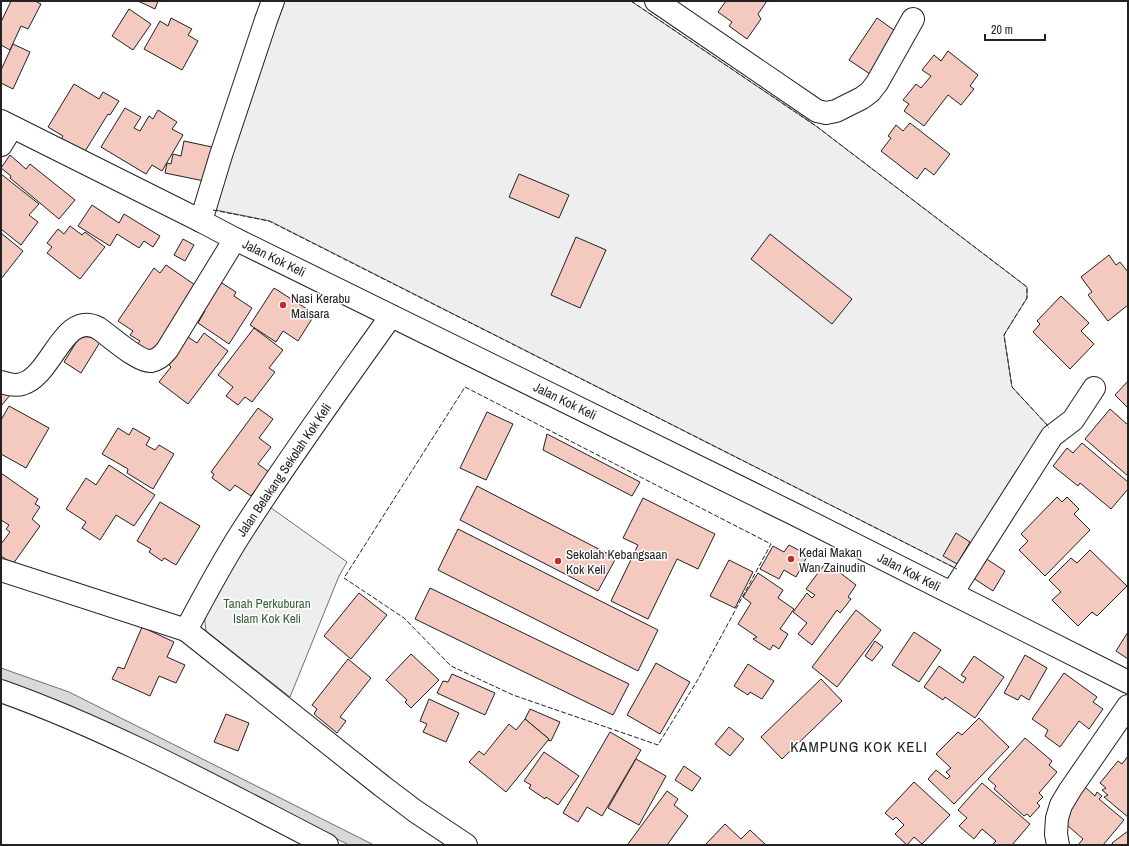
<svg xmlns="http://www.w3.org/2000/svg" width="1129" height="846" viewBox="0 0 1129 846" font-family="'Archivo Narrow',sans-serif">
	<rect width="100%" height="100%" fill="#fff"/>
	<g fill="#eee" stroke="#6f6f6f">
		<path d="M281 1H631L816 126 1027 287V298L1004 335 1012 387 1049 427 957 569 270 221 211 209Z"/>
		<path d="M267 505 347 562 339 576 290 697 206 631 204 613Z"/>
	</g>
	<path fill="#d9d9d9" stroke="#6f6f6f" d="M1 668 69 692 374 845H349L69 705 1 681Z"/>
	<g fill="#f3c9c0" stroke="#222">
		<path d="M11 1H35L41 4 28 29 21 26 10 50 1 45V22Z"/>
		<path d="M138 1H158L155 9Z"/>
		<path d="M726 1H767L758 14 761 19 747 39 729 26 732 22 718 12Z"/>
		<path d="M129 9 151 24 133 50 112 36Z"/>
		<path d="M171 18 192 29 188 35 198 41 182 70 144 49 160 21 168 26Z"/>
		<path d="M877 18 898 33 870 74 849 60Z"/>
		<path d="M13 44 30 52 13 89 1 83V70Z"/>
		<path d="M948 51 978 75 970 86 974 89 961 105 948 95 924 126 904 111 909 104 903 100 916 84 921 88 931 76 922 70 934 55 941 61Z"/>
		<path d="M74 84 99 99 103 92 119 101 110 115 108 114 84 153 61 139 63 136 48 127Z"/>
		<path d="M125 108 141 117 134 128 140 131 149 116 153 119 158 110 177 122 172 129 183 135 162 171 152 165 146 174 101 147Z"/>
		<path d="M910 123 950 154 934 175 925 168 917 179 881 151 891 138 888 136 896 125 903 131Z"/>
		<path d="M184 141 212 147 204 181 165 173 167 163 171 164 173 154 181 156Z"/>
		<path d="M10 155 26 169 30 164 75 200 59 219 10 178 11 176 1 168Z"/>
		<path d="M1 174 39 204 29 215 38 222 21 245 1 229Z"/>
		<path d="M519 174 569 195 559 218 509 197Z"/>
		<path d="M92 205 119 223 124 214 160 236 153 247 144 241 139 248 117 234 110 246 78 226Z"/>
		<path d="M70 226 82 235 85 232 105 247 80 279 47 253 52 247 47 243 58 229 64 234Z"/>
		<path d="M1 233 23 251 1 279Z"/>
		<path d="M770 234 852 299 832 324 751 259Z"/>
		<path d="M576 237 606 250 580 308 551 295Z"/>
		<path d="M183 239 194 245 185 261 174 255Z"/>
		<path d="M1109 255 1116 265 1120 262 1128 272V305L1108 321 1088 295 1092 292 1081 277Z"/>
		<path d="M166 265 198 287 153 356 137 345 140 341 130 335 133 331 118 321 154 268 160 273Z"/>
		<path d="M217 280 236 292 234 296 252 308 229 344 198 323 205 311 199 307Z"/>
		<path d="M274 288 315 314 298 341 283 331 276 342 250 325Z"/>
		<path d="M1061 296 1089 323 1081 331 1094 344 1070 369 1033 332 1040 324 1037 321Z"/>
		<path d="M85 328 102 339 81 373 64 362Z"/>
		<path d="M254 328 283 350 269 368 275 372 252 402 245 397 238 405 226 396 233 387 218 375Z"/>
		<path d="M204 333 228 351 188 404 159 382 171 367 168 364 188 337 197 343Z"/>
		<path d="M1128 381V408L1115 395Z"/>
		<path d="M1 386 11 394 1 406Z"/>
		<path d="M9 406 49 428 26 468 1 454V420Z"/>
		<path d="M258 408 273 419 259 438 271 447 258 464 269 472 251 496 235 485 230 491 212 478 214 474 211 472Z"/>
		<path d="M1110 409 1128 425V476L1085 439Z"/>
		<path d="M487 412 513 424 486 480 460 468Z"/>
		<path d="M118 428 129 435 133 428 150 438 146 445 155 450 159 445 174 454 153 489 127 473 128 469 102 454Z"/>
		<path d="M547 434 640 482 632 496 543 450Z"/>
		<path d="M1082 443 1128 482V489L1111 509 1080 483 1078 486 1053 466 1067 448 1073 453Z"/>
		<path d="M109 465 155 495 134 526 116 515 100 540 82 528 86 522 66 509 86 478 96 485Z"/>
		<path d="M1 473 38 499 35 504 40 507 32 519 40 526 13 564 1 556V544L10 532 6 529 9 525 1 520Z"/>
		<path d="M477 486 616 558 598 591 460 520Z"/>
		<path d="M1057 497 1062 502 1067 497 1079 509 1074 514 1090 530 1045 576 1019 550 1028 541 1021 534Z"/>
		<path d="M643 498 715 534 698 569 677 559 648 619 611 601 638 545 623 538Z"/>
		<path d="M160 502 200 526 176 565 164 558 162 561 149 552 151 549 137 541Z"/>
		<path d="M458 529 658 630 638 671 438 570Z"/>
		<path d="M956 533 970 542 957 564 943 556Z"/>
		<path d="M789 545 808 555 796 577 784 570 779 579 760 569 773 546 784 552Z"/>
		<path d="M1090 550 1127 586 1097 616 1092 612 1078 626 1052 600 1061 592 1049 580 1071 558 1077 563Z"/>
		<path d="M982 556 1005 571 993 591 970 576Z"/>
		<path d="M729 560 753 572 735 608 710 596Z"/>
		<path d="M826 562 856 585 848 597 851 599 840 613 837 610 812 645 798 634 807 623 793 612 807 593 812 598 815 595 806 589Z"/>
		<path d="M758 573 783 590 778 598 794 609 780 629 788 634 779 649 773 645 770 650 753 639 757 637 738 624 751 603 743 597Z"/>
		<path d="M430 588 629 684 613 715 415 619Z"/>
		<path d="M359 593 387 615 351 659 324 636Z"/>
		<path d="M856 610 881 630 837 687 812 667Z"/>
		<path d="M142 627 174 642 167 657 185 665 176 683 159 676 150 696 112 679 118 667 124 669Z"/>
		<path d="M914 632 941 650 919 682 892 665Z"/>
		<path d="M1128 632V659L1116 651Z"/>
		<path d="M875 641 883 647 872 661 865 656Z"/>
		<path d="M411 654 439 680 411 708 405 702 407 700 386 680Z"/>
		<path d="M1025 655 1047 668 1029 700 1021 695 1018 700 1004 693Z"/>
		<path d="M974 656 1004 677 975 718 945 697 943 700 924 687 939 666 963 683 966 678 961 675Z"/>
		<path d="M348 659 371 678 340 717 346 721 337 733 314 714 317 709 312 705Z"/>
		<path d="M656 663 690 682 660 734 627 715Z"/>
		<path d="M748 664 774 681 762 699 750 692 748 695 734 686Z"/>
		<path d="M1064 673 1097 697 1093 702 1103 709 1089 729 1079 721 1060 747 1045 736 1048 730 1032 719Z"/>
		<path d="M452 674 495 693 485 715 437 693 443 681 448 682Z"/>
		<path d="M821 679 842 701 782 759 761 737Z"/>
		<path d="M429 699 459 713 446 742 423 732 427 724 420 721Z"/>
		<path d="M530 709 560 722 551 741 548 740 549 739 525 719Z"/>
		<path d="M226 714 249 723 238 751 214 742Z"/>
		<path d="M979 718 1009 747 954 804 928 779 936 770 947 779 950 776 946 772 951 768 936 754 958 732 962 735Z"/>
		<path d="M525 719 549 739 506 792 469 762 479 751 484 755 509 724 516 730Z"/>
		<path d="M729 727 744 739 730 756 715 744Z"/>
		<path d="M610 732 641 750 602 816 587 807 578 822 563 813Z"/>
		<path d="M1025 738 1052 761 1049 765 1057 772 1039 793 1043 797 1037 803 1040 806 1030 817 1027 814 1024 816 994 789 996 786 988 779Z"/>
		<path d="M544 752 579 776 558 805 546 797 545 799 529 788 531 785 524 781Z"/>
		<path d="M1128 756V817L1104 797 1108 795 1102 790 1106 788 1100 783 1118 761 1122 764Z"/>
		<path d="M636 759 666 776 639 825 608 808Z"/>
		<path d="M684 766 701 778 692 791 675 780Z"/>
		<path d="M914 782 950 815 922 844 914 837 907 845 895 834 904 825 896 817 893 820 885 813Z"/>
		<path d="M982 783 1030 824 1012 845H995L993 844 996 841 982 829 974 839 959 826 967 818 958 810Z"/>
		<path d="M1085 787 1095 796 1097 792 1102 796 1099 799 1124 820 1103 845H1078L1083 839 1059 818Z"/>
		<path d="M667 791 678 799 674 805 688 816 667 845H629L628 844Z"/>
		<path d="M725 824 741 839 750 830 766 845H705Z"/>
		<path d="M1128 831V845H1113L1112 843Z"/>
	</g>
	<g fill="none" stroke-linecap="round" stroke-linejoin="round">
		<defs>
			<g id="minor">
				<path d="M656 1 817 111 826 113 836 111 862 98 870 92 877 83 913 19"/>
				<path d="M1 121 201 221 235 239 794 514 1128 682"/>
				<path d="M1 145 12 127"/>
				<path d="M201 221 221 155 266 20 273 1"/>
				<path d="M1 382C7 384 16 386 22 384 52 376 63 310 98 328 110 336 138 362 151 361 158 360 163 355 167 350L235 239"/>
				<path d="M1 570 186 630 382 786 415 811 466 845"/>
				<path d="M952 593 1052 436 1073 420 1094 388"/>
				<path d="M186 630C204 597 221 564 241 533 288 459 340 388 391 316"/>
				<path d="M1 691C114 731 220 790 327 845"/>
				<path d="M1058 845 1056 834 1057 818 1061 805 1070 790 1128 706"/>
			</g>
		</defs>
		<use href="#minor" stroke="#222" stroke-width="24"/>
		<use href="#minor" stroke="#fff" stroke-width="22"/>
		<g stroke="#222" stroke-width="1" stroke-dasharray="5 2" stroke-linecap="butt">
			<path d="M631 1 816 126 1027 287V298L1004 335 1012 387 1049 427 1048 428"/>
			<path d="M213 210 269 221 957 569"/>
			<path d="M465 387 771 544 697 681 658 745 513 695 451 666 404 618 344 578Z"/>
		</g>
	</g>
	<g fill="#c62828" stroke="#fff" stroke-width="1.5">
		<circle cx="283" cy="305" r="4"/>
		<circle cx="791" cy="559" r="4"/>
		<circle cx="558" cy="561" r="4"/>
	</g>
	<g text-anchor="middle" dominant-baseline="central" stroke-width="3" stroke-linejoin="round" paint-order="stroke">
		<g font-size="13" fill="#222" stroke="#fff">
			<text transform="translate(274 258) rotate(26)">Jalan Kok Keli</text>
			<text transform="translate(565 401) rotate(26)">Jalan Kok Keli</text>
			<text transform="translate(284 470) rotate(-56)">Jalan Belakang Sekolah Kok Keli</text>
			<text transform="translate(909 572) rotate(27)">Jalan Kok Keli</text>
		</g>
		<g font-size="13" fill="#222" stroke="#fff" text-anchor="start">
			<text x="291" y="298">Nasi Kerabu<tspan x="291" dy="15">Maisara</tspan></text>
			<text x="799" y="552">Kedai Makan<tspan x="799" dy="15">Wan Zainudin</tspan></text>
			<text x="566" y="554">Sekolah Kebangsaan<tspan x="566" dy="15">Kok Keli</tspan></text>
		</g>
		<g font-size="13" fill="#2f5e38" stroke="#fff">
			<text x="267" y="603">Tanah Perkuburan<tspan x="267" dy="15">Islam Kok Keli</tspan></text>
		</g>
		<g font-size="15" letter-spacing="1" fill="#222" stroke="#fff">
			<text x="859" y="746">KAMPUNG KOK KELI</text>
		</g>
	</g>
	<rect width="1129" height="846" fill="none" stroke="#222222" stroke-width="4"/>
	<path d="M985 34v6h60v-6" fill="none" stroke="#222222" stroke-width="2"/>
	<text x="991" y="34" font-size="12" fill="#222222" stroke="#ffffff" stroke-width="3" paint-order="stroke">20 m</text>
</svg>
